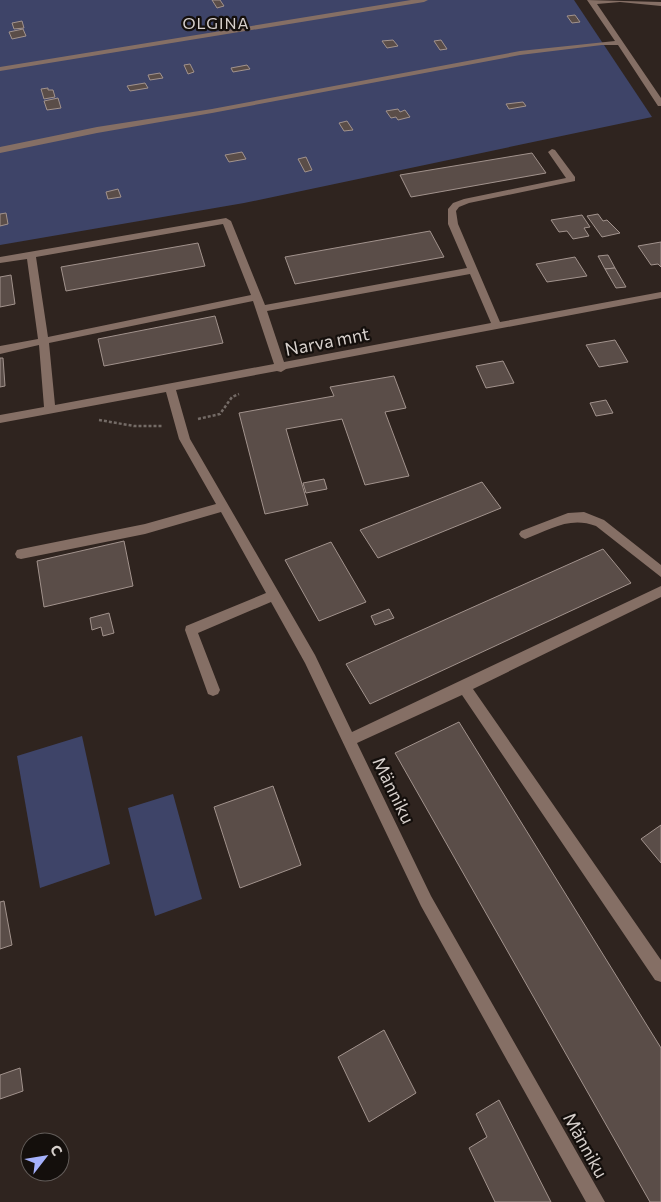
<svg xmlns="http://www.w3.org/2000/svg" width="661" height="1202" viewBox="0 0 661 1202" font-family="Commissioner,sans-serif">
	<rect width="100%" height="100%" fill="#2f241f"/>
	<g fill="#3e4468">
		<path d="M0 0H574L652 117 244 203 0 245Z"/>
		<path d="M82 736 110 864 40 888 17 756Z"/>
		<path d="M173 794 202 899 155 916 128 808Z"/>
	</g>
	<g fill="#5a4d48" stroke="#a2938d">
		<path d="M212 0H220L224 6 217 8Z"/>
		<path d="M575 15 580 22 572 23 567 16Z"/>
		<path d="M22 21 24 28 14 29 12 23Z"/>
		<path d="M23 29 26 36 12 39 9 32Z"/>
		<path d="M393 40 398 46 387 48 382 41Z"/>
		<path d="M441 40 447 49 440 50 434 41Z"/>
		<path d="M190 64 194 72 188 74 184 65Z"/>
		<path d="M247 65 250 69 233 72 231 68Z"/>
		<path d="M160 73 163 78 150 80 148 75Z"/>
		<path d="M145 83 148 88 130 91 127 86Z"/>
		<path d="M48 88V90H53L55 97 44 99 41 89Z"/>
		<path d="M58 98 61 108 47 110 44 101Z"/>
		<path d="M523 102 526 106 509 109 506 104Z"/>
		<path d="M398 109 400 112 405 110 410 117 398 120 396 117 391 118 386 111Z"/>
		<path d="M347 121 353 130 344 131 339 123Z"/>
		<path d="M242 152 246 159 229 162 225 155Z"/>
		<path d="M532 153 546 173 411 197 400 175Z"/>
		<path d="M306 157 312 170 305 172 298 159Z"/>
		<path d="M118 189 121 197 108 199 106 192Z"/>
		<path d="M6 213 8 224 0 226V214Z"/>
		<path d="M598 214 603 221 607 220 620 233 602 237 587 216Z"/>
		<path d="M582 215 590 227 584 228 589 236 573 239 567 231 559 232 551 220Z"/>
		<path d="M430 231 444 257 295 284 285 257Z"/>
		<path d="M661 242V267L658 264 651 265 638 246Z"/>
		<path d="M198 243 205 266 66 291 61 267Z"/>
		<path d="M608 255 615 268 605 269 598 256Z"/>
		<path d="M575 257 587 276 547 282 536 264Z"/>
		<path d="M615 268 626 287 616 288 605 269Z"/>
		<path d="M11 275 15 304 0 307V277Z"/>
		<path d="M215 316 223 343 104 366 98 339Z"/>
		<path d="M615 340 628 362 599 367 586 345Z"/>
		<path d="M0 358H3L5 386 0 387Z"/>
		<path d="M503 361 514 383 486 388 476 366Z"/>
		<path d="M394 376 406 408 385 412 409 476 365 485 342 419 286 429 308 505 265 514 239 413 334 396 330 387Z"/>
		<path d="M606 400 613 413 596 416 590 403Z"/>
		<path d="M324 479 327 489 306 493 303 483Z"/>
		<path d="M482 482 501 508 378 558 360 530Z"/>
		<path d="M124 541 133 586 44 607 37 561Z"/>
		<path d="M331 542 366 602 319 621 285 560Z"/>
		<path d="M603 549 631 583 370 704 346 664Z"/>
		<path d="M389 609 394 618 375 625 371 616Z"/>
		<path d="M109 613 114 633 103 636 101 627 92 630 90 618Z"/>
		<path d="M459 722 661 1048V1202H650L395 753Z"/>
		<path d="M273 786 301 865 240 888 214 807Z"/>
		<path d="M661 825V863L641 839Z"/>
		<path d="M4 901 12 945 0 949V902Z"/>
		<path d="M384 1030 416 1093 369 1122 338 1057Z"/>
		<path d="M20 1068 23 1091 0 1099V1075Z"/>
		<path d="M499 1100 551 1202H495L469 1148 487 1137 476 1114Z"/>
	</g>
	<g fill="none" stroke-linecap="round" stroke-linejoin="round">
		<g stroke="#746b66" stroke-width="2.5" stroke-dasharray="3 2" stroke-linecap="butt">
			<path d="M198 419 220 414 232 397 239 394"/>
			<path d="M99 420 134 426H162"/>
		</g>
		<g fill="#856f65" fill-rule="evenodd">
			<path d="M411 0H428L424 2 0 71V67Z"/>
			<path d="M587 0 661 2V6L620 2 597 4 661 98V106H658L618 45H602L520 55 212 113 97 133 0 153V147L97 127 212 109 520 51 615 41Z"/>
			<path d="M552 149 555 150 575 177V181L469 203 459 207 456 211 458 224 500 322 661 292V298L286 369 281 372 277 371 176 390 190 439 315 655 352 732 661 586V597L473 689 661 960V982L655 980 462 695 357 743 431 896 605 1202H586L421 906 305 663 271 602 198 633 220 690 218 694 213 696 208 694 185 630 186 626 266 593 221 512 145 534 21 559 17 558 15 554 17 550 21 549 145 524 216 504 179 439 166 392 0 423V415L44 407 39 345 0 354V346L38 339 27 259 0 263V257L226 218 231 221 265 305 467 268 448 224V209L453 203 464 199 566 178 548 152ZM223 224 251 295 48 337 36 257ZM470 274 491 323 284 362 267 311ZM253 301 274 364 55 405 49 343Z"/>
			<path d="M584 512 604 520 661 565V577L596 526C569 516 550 530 525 539L521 537 519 534 521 531 568 513Z"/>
		</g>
	</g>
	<g text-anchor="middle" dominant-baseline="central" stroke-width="4.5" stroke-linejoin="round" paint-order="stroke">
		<g font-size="16" letter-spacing="1" fill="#d7d0cc" stroke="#140f0c">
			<text x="216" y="22">OLGINA</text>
		</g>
		<g font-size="18" fill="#d7d0cc" stroke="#140f0c">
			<text transform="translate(327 341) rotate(-11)">Narva mnt</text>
			<text transform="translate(394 790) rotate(64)">Männiku</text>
			<text transform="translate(586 1145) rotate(61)">Männiku</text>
		</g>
	</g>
	<g transform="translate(45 1157) rotate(59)"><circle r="24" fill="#140f0c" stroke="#625c59"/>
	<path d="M0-4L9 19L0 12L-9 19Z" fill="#a5b1fc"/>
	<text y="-8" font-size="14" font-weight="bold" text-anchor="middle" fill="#d7d0cc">С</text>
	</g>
</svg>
